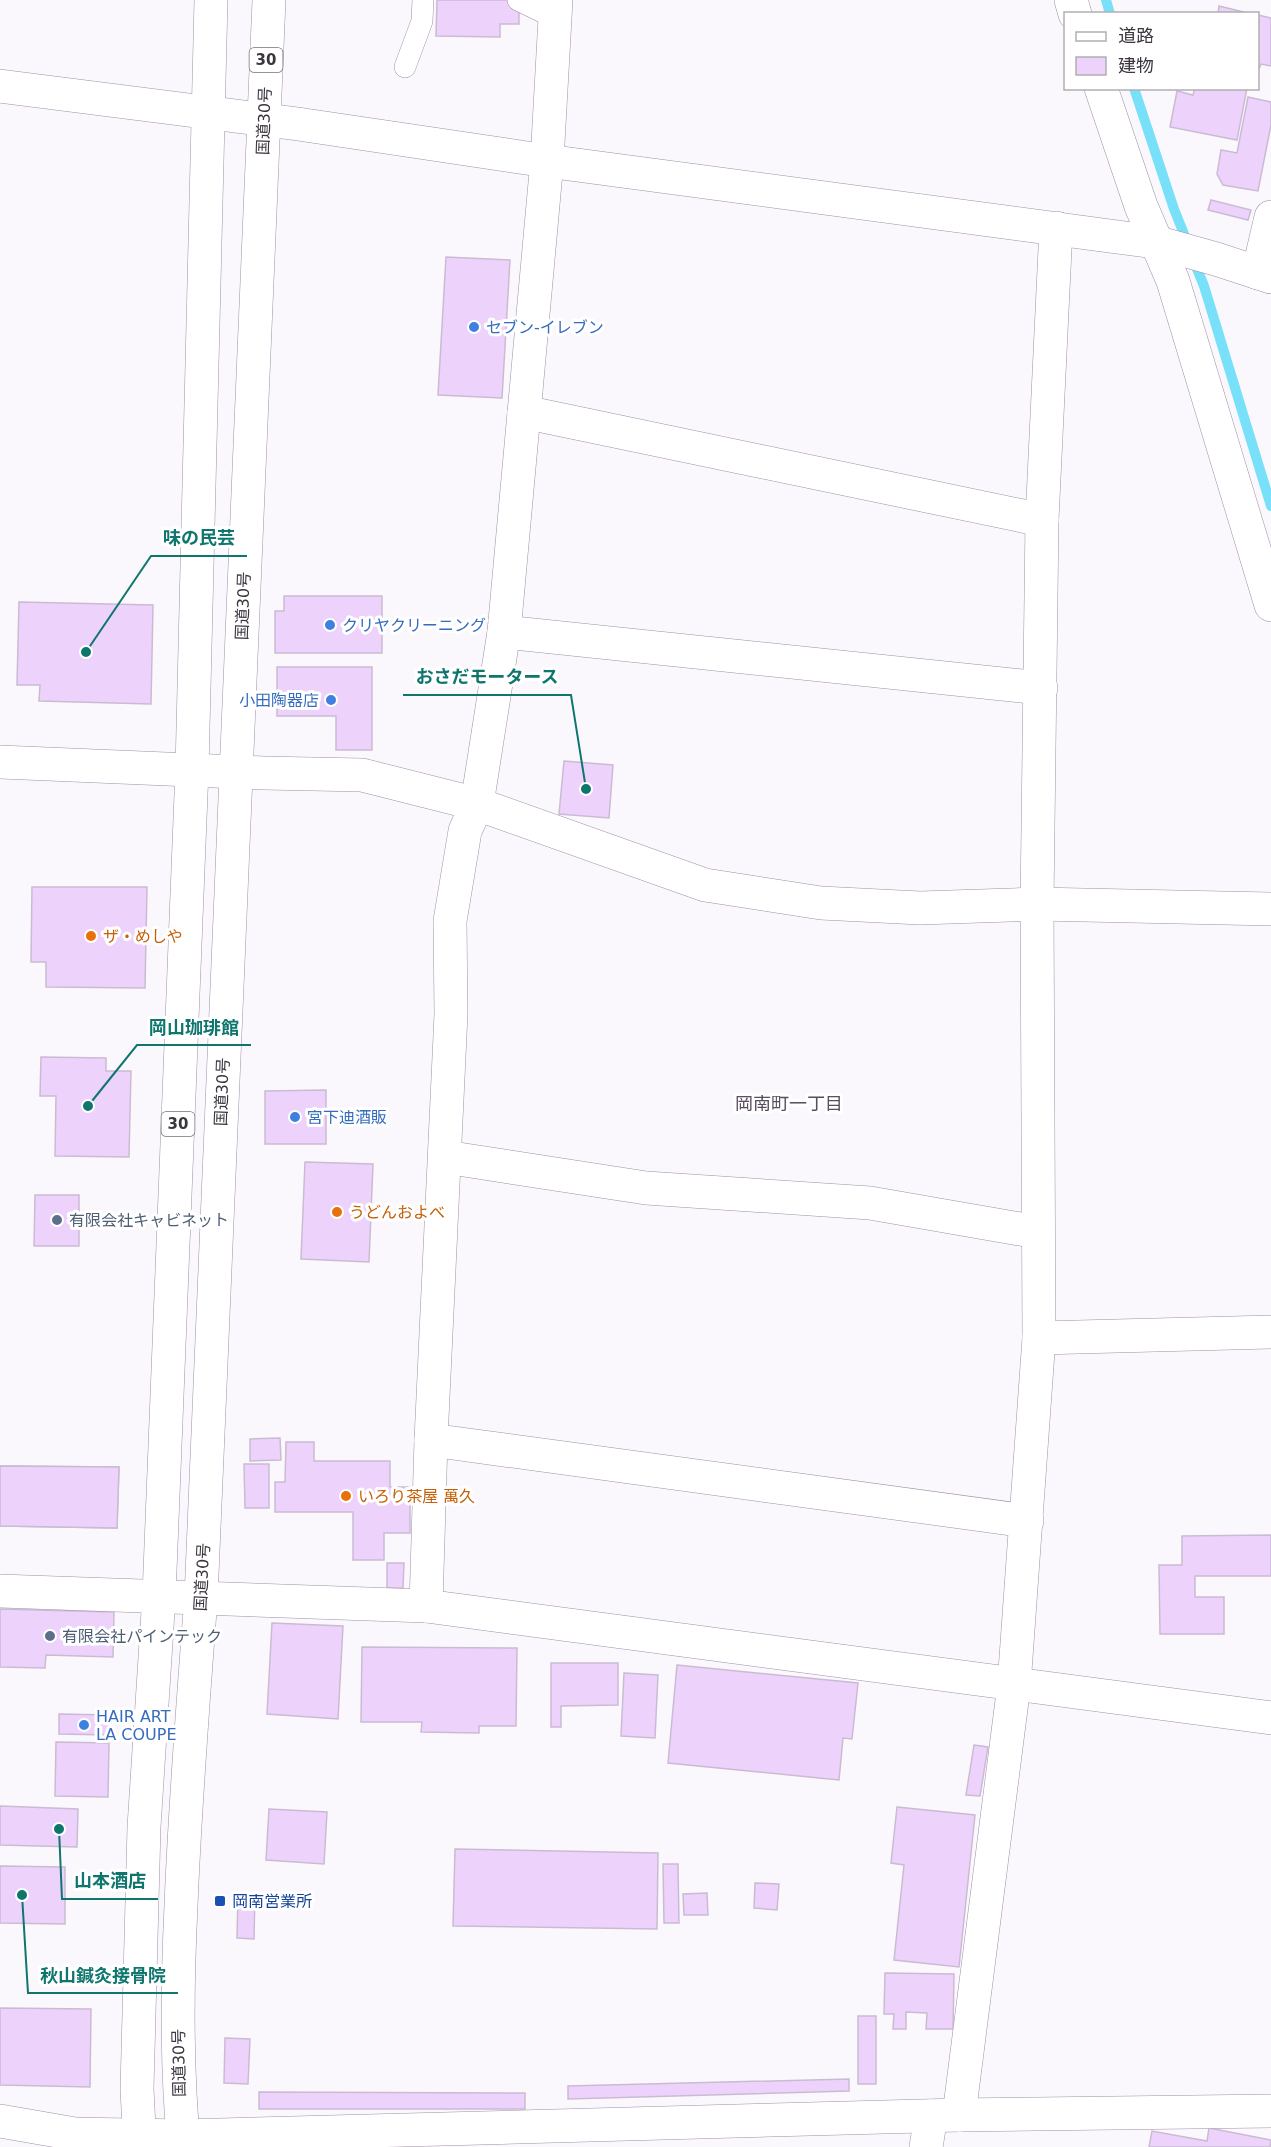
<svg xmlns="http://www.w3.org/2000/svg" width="1271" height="2147" viewBox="0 0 1271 2147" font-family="'DejaVu Sans','Noto Sans JP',sans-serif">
	<rect width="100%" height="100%" fill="#fbf8fd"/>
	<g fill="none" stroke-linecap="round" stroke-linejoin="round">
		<g stroke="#78e0f8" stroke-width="10">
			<path d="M1106 0 1110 14"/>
			<path d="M1134 88 1174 209 1188 244"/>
			<path d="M1193 259 1204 286 1271 506"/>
		</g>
	</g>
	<g fill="#edd3fc" stroke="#cabbd3" stroke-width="1.5">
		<path d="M437 0H519V24H500V37L436 36Z"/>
		<path d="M1219 6 1252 14H1218Z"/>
		<path d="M1258 15 1271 18V66L1261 64 1259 69H1258Z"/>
		<path d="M1195 88H1247L1237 140 1170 127 1177 91 1193 95Z"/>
		<path d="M1248 97 1271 102V125L1258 191 1223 185 1217 174 1221 150 1237 153Z"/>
		<path d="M1211 200 1251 210 1248 220 1208 210Z"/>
		<path d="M446 257 510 260 502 398 438 395Z"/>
		<path d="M284 596H382V653H275V611H284Z"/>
		<path d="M19 602 153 605 151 704 39 701 40 685H17Z"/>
		<path d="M277 667H372V750H336V716H277Z"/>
		<path d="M564 761 613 765 609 818 559 814Z"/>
		<path d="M32 887H147L145 988 46 987V962H31Z"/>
		<path d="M41 1057 106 1058V1071H131L129 1157 55 1156 56 1096H40Z"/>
		<path d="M326 1090V1144H265V1091Z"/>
		<path d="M305 1162 373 1164 369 1262 301 1259Z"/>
		<path d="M35 1195H79V1246H34Z"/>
		<path d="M280 1438 281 1460 250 1461V1439Z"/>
		<path d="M286 1442H314V1461H390V1487H410V1533H384V1560H353V1512H275V1482H285Z"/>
		<path d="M244 1464H269V1508H245Z"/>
		<path d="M0 1466 119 1467 117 1528 0 1526Z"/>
		<path d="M0 1466 119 1467 117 1528 0 1526Z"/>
		<path d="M1271 1535V1576H1195V1597H1224V1634H1160L1159 1565H1182V1536Z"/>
		<path d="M387 1563H404L403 1588H387Z"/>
		<path d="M0 1609 114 1612 113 1657 46 1655 45 1668 0 1667Z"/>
		<path d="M272 1623 343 1626 338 1719 267 1714Z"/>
		<path d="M362 1647 517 1648 516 1726H479V1733L421 1732 422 1722H361Z"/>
		<path d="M551 1663H618V1705L561 1706V1727H551Z"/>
		<path d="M677 1665 858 1683 852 1739 843 1738 839 1780 668 1763Z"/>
		<path d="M624 1673 658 1675 655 1738 621 1736Z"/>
		<path d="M59 1714 109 1715V1735L59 1734Z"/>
		<path d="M56 1742 109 1743 108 1797 55 1796Z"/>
		<path d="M974 1745 988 1747 980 1796 966 1795Z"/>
		<path d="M0 1806 78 1809 77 1847 0 1845Z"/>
		<path d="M897 1807 975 1815 959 1967 894 1960 904 1865 891 1863Z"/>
		<path d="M269 1809 327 1812 324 1864 266 1860Z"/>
		<path d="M455 1849 658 1853 657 1929 453 1926Z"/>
		<path d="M663 1864H678L679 1923H664Z"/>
		<path d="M0 1866 65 1867V1924L0 1923Z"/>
		<path d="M755 1883 779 1884 777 1910 754 1908Z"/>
		<path d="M238 1893 255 1894 254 1939 237 1938Z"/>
		<path d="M707 1893 708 1915H684L683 1894Z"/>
		<path d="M885 1973 954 1974 953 2029H926L927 2013 906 2012V2029H893L894 2014H884Z"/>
		<path d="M0 2008 91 2009 90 2087 0 2085Z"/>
		<rect x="858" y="2016" width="18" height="68"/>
		<path d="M225 2038 250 2039 248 2084 224 2083Z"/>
		<path d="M849 2079V2091L568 2099V2086Z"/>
		<path d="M259 2092 525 2093V2109H259Z"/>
		<path d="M1209 2128 1271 2140 1270 2147H1149L1152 2131 1207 2141Z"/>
	</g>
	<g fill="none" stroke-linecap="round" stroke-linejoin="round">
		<defs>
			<g id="lane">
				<path d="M518 0 555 18"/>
				<path d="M405 67 422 21 423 0"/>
			</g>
			<g id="street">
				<path d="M1071 0 1075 14"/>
				<path d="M1101 88 1141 206 1173 281 1271 605"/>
				<path d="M1155 242 1216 259 1271 277"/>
				<path d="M1258 273 1271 217"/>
				<path d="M524 412 1042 520"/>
				<path d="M504 632 1041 688"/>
				<path d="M0 762 264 773 362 775 477 804 705 885 821 903 920 908 1037 904 1271 909"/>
				<path d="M445 1157 646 1188 870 1203 1037 1232"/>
				<path d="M1039 1338 1271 1332"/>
				<path d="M431 1440 1027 1521"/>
				<path d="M0 1591 426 1606 1271 1718"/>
				<path d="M426 1606 431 1440 451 1014 450 921 465 831 477 804 504 632 547 161 556 0"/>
				<path d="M959 2115 1014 1685 1039 1338 1037 904 1042 520 1056 228"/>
				<path d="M0 2121 75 2134 183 2136 959 2115 1271 2111"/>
				<path d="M926 2147 931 2116"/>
			</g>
			<path id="secondary" d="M0 86 298 124 547 161 1155 242"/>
			<g id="highway">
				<path d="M140 2147 137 2089 144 1827 159 1596 192 769 211 0"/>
				<path d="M184 2147C176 2067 177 1987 181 1906 185 1803 193 1701 201 1598L269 0"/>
			</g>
		</defs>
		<use href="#lane" stroke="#9f90a7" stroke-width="22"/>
		<use href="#street" stroke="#9f90a7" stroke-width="34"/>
		<use href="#secondary" stroke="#9f90a7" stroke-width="34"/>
		<use href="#highway" stroke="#9f90a7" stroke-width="34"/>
		<use href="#lane" stroke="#fff" stroke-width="21"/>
		<use href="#street" stroke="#fff" stroke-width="33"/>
		<use href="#secondary" stroke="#fff" stroke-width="33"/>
		<use href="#highway" stroke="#fff" stroke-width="33"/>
	</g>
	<g fill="#3f7fe0" stroke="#fff" stroke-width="2">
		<circle cx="474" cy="327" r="6"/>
		<circle cx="330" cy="625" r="6"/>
		<circle cx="331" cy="700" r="6"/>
		<circle cx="295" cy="1117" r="6"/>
		<circle cx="84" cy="1725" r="6"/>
	</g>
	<g fill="#e8710a" stroke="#fff" stroke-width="2">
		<circle cx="91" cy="936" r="6"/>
		<circle cx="337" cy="1212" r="6"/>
		<circle cx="346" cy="1496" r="6"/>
	</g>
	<g fill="#5c6f8a" stroke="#fff" stroke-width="2">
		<circle cx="57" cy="1220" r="6"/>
		<circle cx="50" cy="1636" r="6"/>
	</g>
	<rect fill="#1a4fb4" stroke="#fff" stroke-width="2" x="214" y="1895" width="12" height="12" rx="3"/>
	<g text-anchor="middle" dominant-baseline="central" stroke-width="6" stroke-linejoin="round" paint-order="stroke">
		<g fill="#fff" stroke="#767278" stroke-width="1.5">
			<rect x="249.5" y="48" width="33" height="24" rx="4.5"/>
			<rect x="161.5" y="1112" width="33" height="24" rx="4.5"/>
		</g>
		<g font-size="15" font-weight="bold" fill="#3b353e">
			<text x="266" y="60">30</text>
			<text x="178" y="1124">30</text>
		</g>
		<g font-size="16" fill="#3b353e" stroke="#fff">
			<text transform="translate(264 121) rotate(-88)">国道30号</text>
			<text transform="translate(243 606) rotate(-88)">国道30号</text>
			<text transform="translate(222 1092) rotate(-88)">国道30号</text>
			<text transform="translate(202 1577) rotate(-87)">国道30号</text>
			<text transform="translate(179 2063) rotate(-91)">国道30号</text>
		</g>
		<g font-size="16" fill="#366cbe" stroke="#fff" text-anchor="start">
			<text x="486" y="327">セブン-イレブン</text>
			<text x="342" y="625">クリヤクリーニング</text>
			<text x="319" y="700" text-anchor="end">小田陶器店</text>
			<text x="307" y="1117">宮下迪酒販</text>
			<text x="96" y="1716">HAIR ART<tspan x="96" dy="18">LA COUPE</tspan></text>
		</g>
		<g font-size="16" fill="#c56008" stroke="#fff" text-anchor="start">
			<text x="103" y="936">ザ・めしや</text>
			<text x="349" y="1212">うどんおよべ</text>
			<text x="358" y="1496">いろり茶屋 萬久</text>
		</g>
		<g font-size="16" fill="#4e5e75" stroke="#fff" text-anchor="start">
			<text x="69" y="1220">有限会社キャビネット</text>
			<text x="62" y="1636">有限会社パインテック</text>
		</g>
		<g font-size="16" fill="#164399" stroke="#fff" text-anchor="start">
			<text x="232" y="1901">岡南営業所</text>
		</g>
		<g font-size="18" fill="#5a4c61" stroke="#fff">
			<text x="789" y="1103">岡南町一丁目</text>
		</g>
	</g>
	<path fill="none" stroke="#0f766e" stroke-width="2" d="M86 652L151 556H247M586 789L571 695H403M88 1106L137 1045H251M59 1829L62 1899H158M22 1895L28 1993H178"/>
	<g fill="#0f766e" stroke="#fff" stroke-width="2">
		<circle cx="86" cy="652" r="6"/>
		<circle cx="586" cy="789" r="6"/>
		<circle cx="88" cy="1106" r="6"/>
		<circle cx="59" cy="1829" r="6"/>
		<circle cx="22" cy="1895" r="6"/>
	</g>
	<g font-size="18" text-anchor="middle" font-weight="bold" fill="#0f766e" stroke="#fff" stroke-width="6" stroke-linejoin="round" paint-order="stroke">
		<text x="199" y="544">味の民芸</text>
		<text x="487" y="683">おさだモータース</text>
		<text x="194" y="1034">岡山珈琲館</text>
		<text x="110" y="1887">山本酒店</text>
		<text x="103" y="1982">秋山鍼灸接骨院</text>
	</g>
	<rect x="1064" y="12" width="195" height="78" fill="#ffffff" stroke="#b1aeb2" stroke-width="1.5"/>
	<rect x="1076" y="32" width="30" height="9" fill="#ffffff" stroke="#b1aeb2" stroke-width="1.5"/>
	<text x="1118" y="42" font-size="18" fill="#3b353e">道路</text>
	<rect x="1076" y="57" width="30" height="18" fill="#edd3fc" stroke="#b1aeb2" stroke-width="1.5"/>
	<text x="1118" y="72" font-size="18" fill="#3b353e">建物</text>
</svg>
